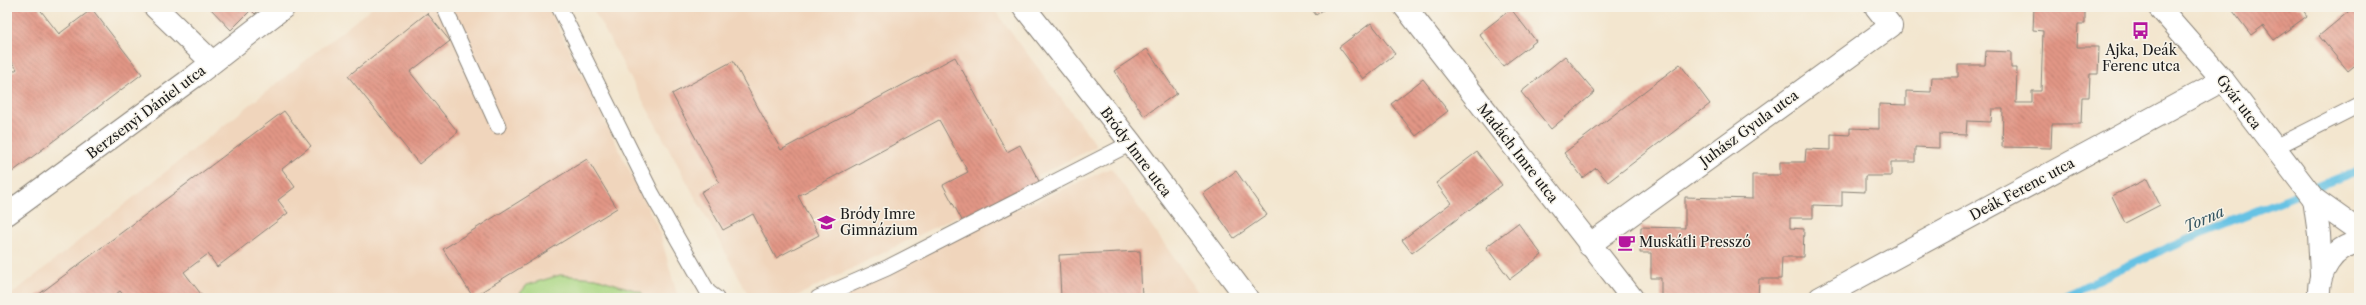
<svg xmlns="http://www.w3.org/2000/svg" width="2366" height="305" viewBox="0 0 2366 305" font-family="'Libre Caslon Text',serif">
	<defs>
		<pattern id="building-back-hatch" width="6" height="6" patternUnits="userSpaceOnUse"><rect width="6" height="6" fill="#e29686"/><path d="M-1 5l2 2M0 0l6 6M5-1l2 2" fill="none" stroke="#b67a6d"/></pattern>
	</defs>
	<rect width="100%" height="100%" fill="#f7f3e8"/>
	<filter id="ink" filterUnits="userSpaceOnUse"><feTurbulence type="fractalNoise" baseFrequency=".025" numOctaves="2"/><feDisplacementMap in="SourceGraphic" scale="8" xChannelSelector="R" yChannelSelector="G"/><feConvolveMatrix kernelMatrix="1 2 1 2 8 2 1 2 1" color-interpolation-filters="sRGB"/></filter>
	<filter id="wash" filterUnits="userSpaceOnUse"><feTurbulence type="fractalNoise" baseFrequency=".012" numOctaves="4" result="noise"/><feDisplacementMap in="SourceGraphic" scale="16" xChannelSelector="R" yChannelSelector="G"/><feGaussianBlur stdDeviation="0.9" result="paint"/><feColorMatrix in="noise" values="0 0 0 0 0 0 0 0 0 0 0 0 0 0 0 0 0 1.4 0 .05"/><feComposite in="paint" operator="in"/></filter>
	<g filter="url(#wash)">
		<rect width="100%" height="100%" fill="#f3e6cf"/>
		<g fill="#f0d5bc">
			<path d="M373 7H548L659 230 678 298H7Z"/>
			<path d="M592 7H992L1097 146 795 297 750 298Z"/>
			<path d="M1111 168 1202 298H818Z"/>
		</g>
		<path fill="#aad784" stroke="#637a50" d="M560 275 596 278 641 292 645 298H516L527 285Z"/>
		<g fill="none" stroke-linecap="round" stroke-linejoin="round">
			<path stroke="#66c2e4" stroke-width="8" d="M2062 298C2157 248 2259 210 2359 170"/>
		</g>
		<g id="blocks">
			<g fill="url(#building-back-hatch)">
				<path d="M7 7H38L59 34 92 9 142 74 7 176V76L17 69 7 56Z"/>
				<path d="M209 7H262L255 14 251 10 231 30Z"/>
				<path d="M1310 7H1327L1316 15Z"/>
				<path d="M2034 7H2085V24H2078L2077 47H2099L2098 74H2090L2089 97H2082L2081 124H2052L2051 148 2002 147 2003 109H1992L1991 122 1967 121 1966 135 1939 134V148L1915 147V162H1891V176H1865V192L1842 191V206L1813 205V218H1790V228L1804 229 1803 257H1782L1781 279H1759L1758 298H1661V278H1651V253H1640L1641 227 1685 228V197L1752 199V175H1780V162H1805L1806 149 1831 150V134L1850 135V128L1879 129V104L1906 105V91L1931 92 1932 77H1958V65H1985L1986 51 2011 52V68H2017L2016 103H2032V91H2041L2043 31 2033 30Z"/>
				<path d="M2230 7H2301L2307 16 2274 40 2263 26 2251 35Z"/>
				<path d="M2354 7H2359V62L2348 71 2319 36Z"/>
				<path d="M1511 9 1536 41 1503 66 1479 34Z"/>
				<path d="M427 13 450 41 410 72 458 132 419 164 348 76Z"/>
				<path d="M1371 23 1395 54 1363 79 1339 47Z"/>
				<path d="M1147 49 1177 93 1144 116 1114 71Z"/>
				<path d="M1565 56 1595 92 1551 129 1521 92Z"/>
				<path d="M955 57 1007 152 1020 145 1040 183 964 224 943 185 968 172 939 120 798 196 819 235 776 258 753 214 723 230 701 192 719 182 672 94 733 61 781 150Z"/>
				<path d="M1680 64 1710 104 1608 182 1596 168 1583 178 1564 153Z"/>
				<path d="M1423 79 1448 111 1416 136 1391 104Z"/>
				<path d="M284 111 311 146 282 169 295 187 278 200 288 213 217 267 208 254 184 272 204 298H126L120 291 111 298H34Z"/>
				<path d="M1477 152 1502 185 1412 253 1402 240 1451 203 1436 183Z"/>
				<path d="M587 159 617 208 473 297 443 249Z"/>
				<path d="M1236 171 1267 215 1234 238 1203 194Z"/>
				<path d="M2147 179 2160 205 2125 223 2112 196Z"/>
				<path d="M1518 223 1542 255 1510 279 1486 247Z"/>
				<path d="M1140 251 1142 298H1061L1059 255Z"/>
			</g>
		</g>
	</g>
	<g filter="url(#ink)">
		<use href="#blocks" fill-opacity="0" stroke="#888176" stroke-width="1"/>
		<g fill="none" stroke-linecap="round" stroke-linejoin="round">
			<defs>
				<g id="lane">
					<path d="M444 7 498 126"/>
					<path d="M559 7 652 194 708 292 716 298"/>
					<path d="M2274 148 2359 105"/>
					<path d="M818 298 887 268 1131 143"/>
				</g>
				<g id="street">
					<path d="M155 7 212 62"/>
					<path d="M1024 7 1131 143 1247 298"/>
					<path d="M1405 7 1632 298"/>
					<path d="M2159 7 2223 80 2314 199 2359 231"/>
					<path d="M2314 199 2319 234 2321 275"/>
					<path d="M7 214 195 76 284 7"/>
					<path d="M1589 245 1891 26 1876 7"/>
					<path d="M1820 298 2223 80"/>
				</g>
				<path id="secondary" d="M2319 298C2317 272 2333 247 2359 242"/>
			</defs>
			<use href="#lane" stroke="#888176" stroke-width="17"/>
			<use href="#street" stroke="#888176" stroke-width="24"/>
			<use href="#secondary" stroke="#888176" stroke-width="24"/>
			<use href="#lane" stroke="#fff" stroke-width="15"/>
			<use href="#street" stroke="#fff" stroke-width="22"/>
			<use href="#secondary" stroke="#fff" stroke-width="22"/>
		</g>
	</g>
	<defs>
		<symbol id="bus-bare" viewBox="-9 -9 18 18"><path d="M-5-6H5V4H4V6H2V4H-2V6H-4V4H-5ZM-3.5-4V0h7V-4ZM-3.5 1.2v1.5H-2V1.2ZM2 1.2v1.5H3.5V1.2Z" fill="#b5179e" stroke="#f7f3e8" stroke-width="2.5" paint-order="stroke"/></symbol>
		<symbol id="school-bare" viewBox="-9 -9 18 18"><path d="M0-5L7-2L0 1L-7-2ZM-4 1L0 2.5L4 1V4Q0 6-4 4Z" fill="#b5179e" stroke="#f7f3e8" stroke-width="2.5" paint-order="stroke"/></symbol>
		<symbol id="cafe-bare" viewBox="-9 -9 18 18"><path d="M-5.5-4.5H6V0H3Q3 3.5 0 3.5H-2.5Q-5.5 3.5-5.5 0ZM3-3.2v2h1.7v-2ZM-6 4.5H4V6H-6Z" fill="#b5179e" stroke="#f7f3e8" stroke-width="2.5" paint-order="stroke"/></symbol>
	</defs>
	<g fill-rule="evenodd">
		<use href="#bus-bare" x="2128" y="18" width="25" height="25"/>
		<use href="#school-bare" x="814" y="210" width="25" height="25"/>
		<use href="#cafe-bare" x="1614" y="230" width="25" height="25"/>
	</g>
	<g text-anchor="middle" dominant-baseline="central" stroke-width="3" stroke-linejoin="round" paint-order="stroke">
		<g font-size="14" fill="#1c1c1c" stroke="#f7f3e8" text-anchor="start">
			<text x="2141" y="50" text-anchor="middle">Ajka, Deák<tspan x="2141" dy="16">Ferenc utca</tspan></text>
			<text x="840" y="214">Bródy Imre<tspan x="840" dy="16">Gimnázium</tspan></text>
			<text x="1639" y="242">Muskátli Presszó</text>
		</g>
		<g font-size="14" fill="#1c1c1c" stroke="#f7f3e8">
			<text transform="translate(2239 102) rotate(53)">Gyár utca</text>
			<text transform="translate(146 112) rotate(-37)">Berzsenyi Dániel utca</text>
			<text transform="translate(1749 128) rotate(-36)">Juhász Gyula utca</text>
			<text transform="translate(1136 152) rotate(53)">Bródy Imre utca</text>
			<text transform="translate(1518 153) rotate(52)">Madách Imre utca</text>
			<text transform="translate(2022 189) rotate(-28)">Deák Ferenc utca</text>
		</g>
		<g font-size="15" font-style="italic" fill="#365662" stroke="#f7f3e8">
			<text transform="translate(2204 219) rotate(-24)">Torna</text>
		</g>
	</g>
	<rect width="2366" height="305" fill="none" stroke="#f7f3e8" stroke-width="24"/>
</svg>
